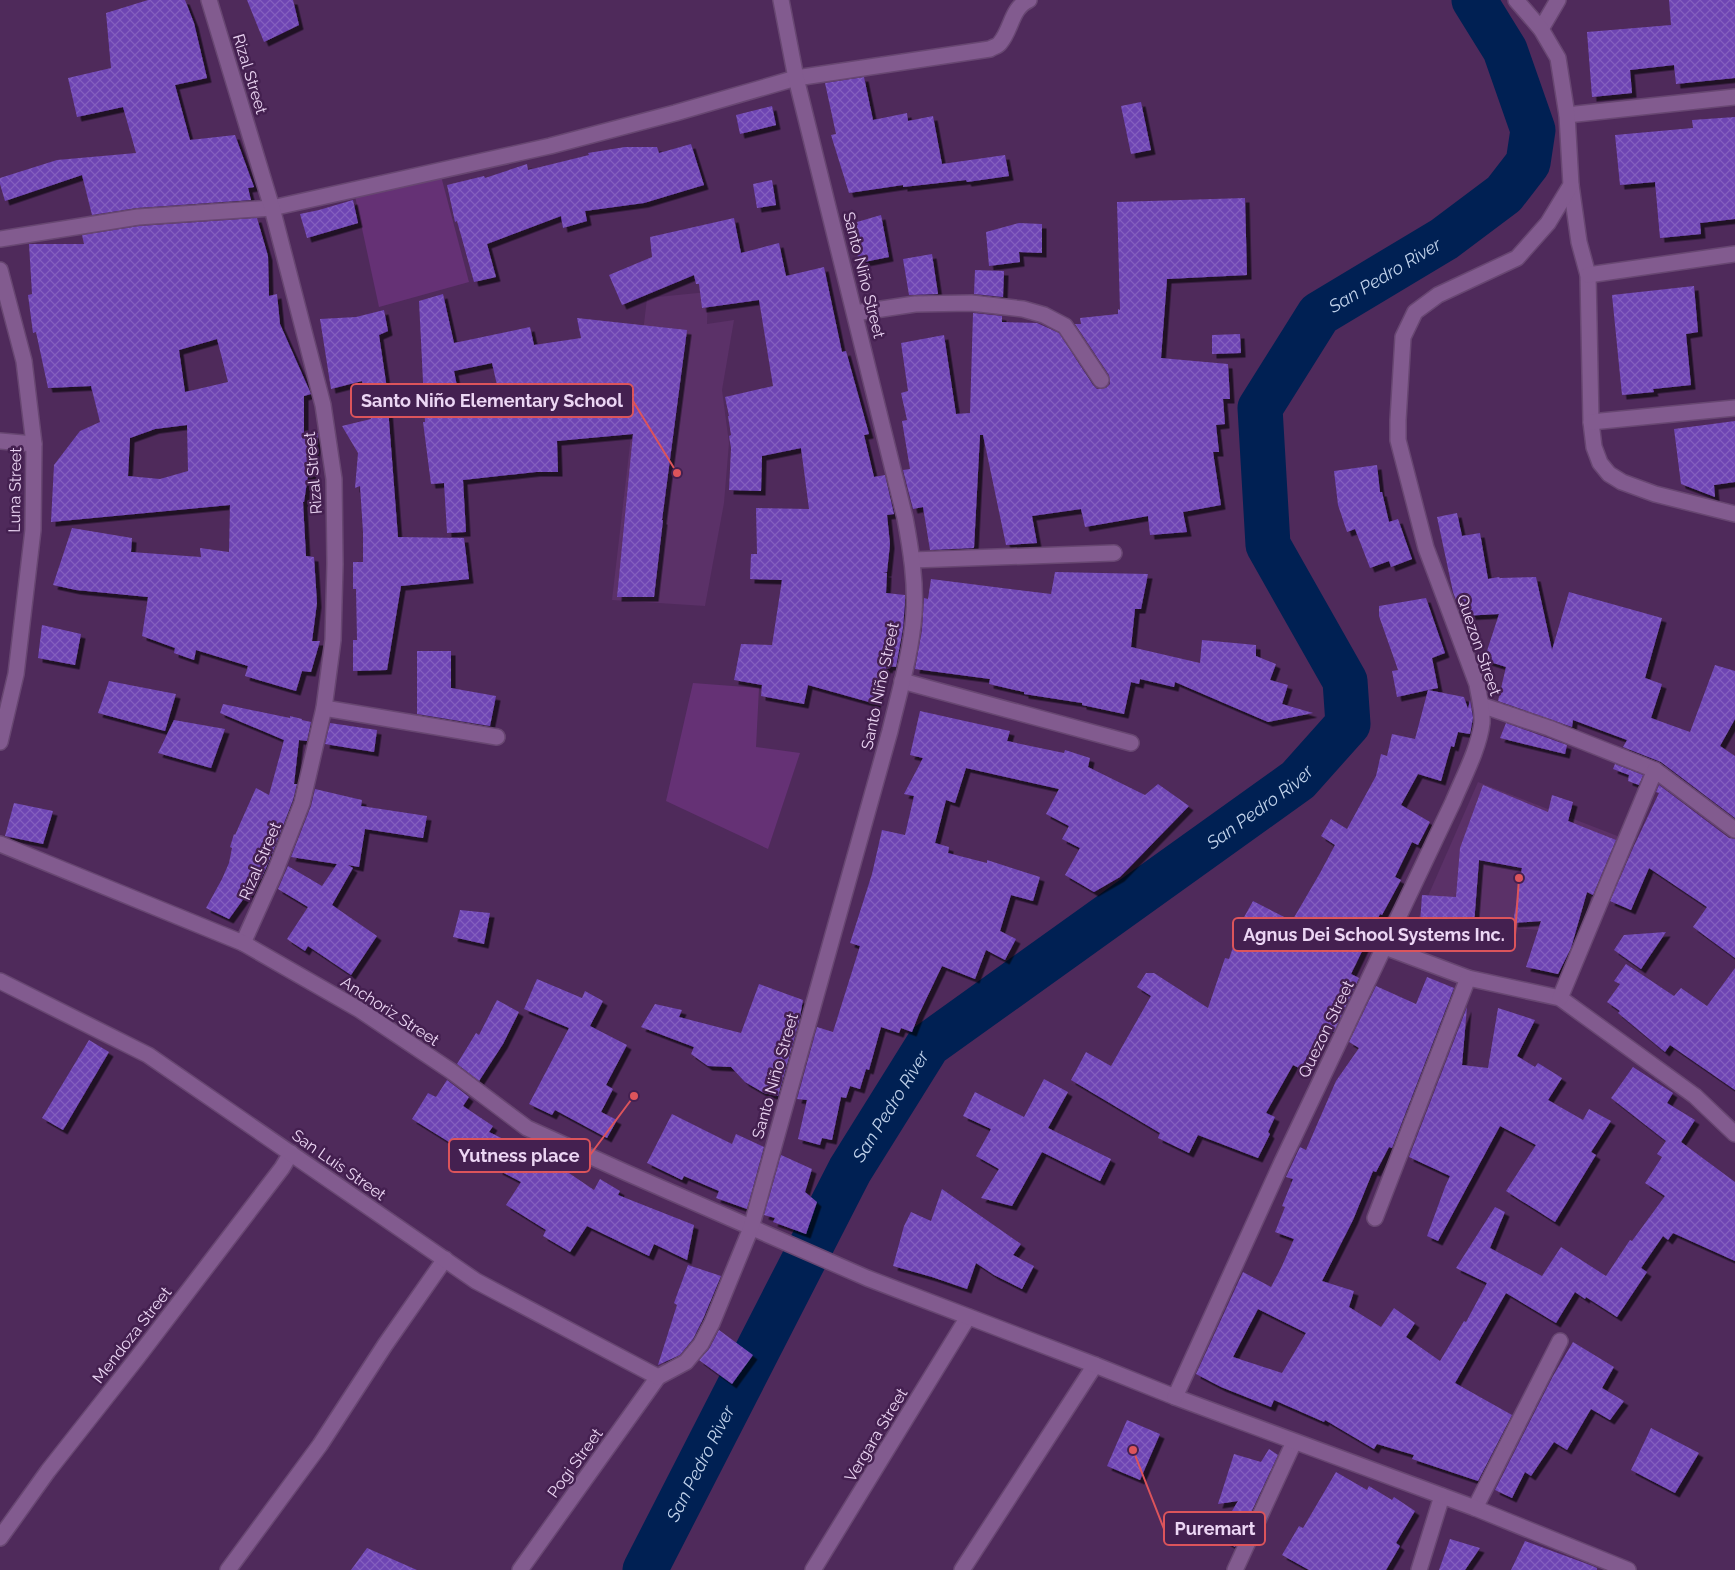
<svg xmlns="http://www.w3.org/2000/svg" width="1735" height="1570" viewBox="0 0 1735 1570" font-family="Raleway,sans-serif">
	<defs>
		<pattern id="building-cross-hatch" width="8" height="8" patternUnits="userSpaceOnUse" patternTransform="scale(1.25)"><rect width="8" height="8" fill="#6e44b3"/><path d="M0 0l8 8M0 8l8-8" fill="none" stroke="#835ebe"/></pattern>
		<filter id="shadow"><feDropShadow dx="4.5" dy="4.5" stdDeviation="0" flood-color="#0009"/></filter>
	</defs>
	<rect width="100%" height="100%" fill="#4f2a5b"/>
	<g fill="#5b3168">
		<path d="M708 292 707 324 734 320 722 390 729 443 724 503 705 606 612 600 647 298Z"/>
		<path d="M1478 782 1620 837 1580 934 1418 919Z"/>
	</g>
	<g fill="#653175">
		<path d="M441 176 469 282 379 307 355 196Z"/>
		<path d="M693 683 759 688 756 747 800 753 768 849 666 801Z"/>
	</g>
	<g fill="none" stroke-linecap="round" stroke-linejoin="round">
		<path stroke="#002053" stroke-width="45" id="s1" d="M645 1570 850 1170 928 1045 1298 780 1348 724 1345 681 1268 545 1260 408 1319 314 1444 239 1504 194 1528 163 1533 130 1505 50 1474 0"/>
	</g>
	<g fill="url(#building-cross-hatch)" fill-rule="evenodd" filter="url(#shadow)">
		<path d="M148 0H185L194 23 207 78 175 85 190 140 235 135 254 187 248 188 251 200 137 208 92 215 82 175 5 201 0 184V178L57 160 136 153 123 107 77 117 68 78 111 68 106 13Z"/>
		<path d="M247 0H293L299 25 264 42Z"/>
		<path d="M1669 0H1735V78L1676 84 1674 65 1630 70 1632 93 1592 97 1587 32 1671 25Z"/>
		<path d="M864 77 873 120 907 113 908 121 933 116 942 164 1005 155 1009 176 967 182 966 180 903 187V185L849 193 831 135 836 134 825 83Z"/>
		<path d="M1141 102 1151 150 1131 154 1121 106Z"/>
		<path d="M772 106 776 125 740 134 736 115Z"/>
		<path d="M1735 117V219L1700 223 1701 234 1660 238 1655 182 1620 185 1615 135 1693 128 1692 120Z"/>
		<path d="M691 144 704 185 644 203 585 211 587 221 563 228 561 216 487 244 496 277 474 282 457 221 455 222 447 185 484 176 485 178 527 164 528 170 589 155 588 153 625 147H657L659 153Z"/>
		<path d="M772 180 776 205 757 208 753 184Z"/>
		<path d="M1245 198 1247 275 1167 279 1161 358 1228 364 1230 399H1223L1225 424 1216 425 1219 452H1213L1221 505 1183 512 1187 532 1150 535 1148 516 1085 527 1081 509 1032 516 1037 543 1006 545 983 435H980L974 548 930 550 923 507 913 509 903 470 910 469 902 421 907 420 901 393 908 391 901 343 944 335 956 414 970 413 973 313 1002 316V322L1037 323 1059 333 1093 385 1097 389 1106 388 1110 384 1109 375 1075 324H1081L1080 318 1118 314V309L1120 310 1117 202Z"/>
		<path d="M353 200 358 223 307 238 300 214 319 210Z"/>
		<path d="M881 215 889 257 859 263 852 226 858 225 857 222Z"/>
		<path d="M257 218 268 256 269 296 277 294 280 324 311 394 304 396V436L318 433 312 476 308 475 304 502H303L306 556 314 557 317 603 312 641H320L311 672 302 671 296 691 245 676 248 666 196 650 194 660 174 653 175 648 142 636 148 597 76 590 53 585 72 528 132 538 131 552 201 557 200 548 229 552 230 505 51 522 54 465 80 431 100 422 91 386 48 388 36 332 33 333 28 295 32 294 29 244H84L82 235 139 226ZM217 339 228 382 185 392 179 350ZM187 425 188 471 160 479 128 476 130 438 155 429Z"/>
		<path d="M734 218 741 253 779 243 786 276 824 267 842 352 846 351 869 434 864 435 874 477 885 475 894 514 887 515 890 544 887 572 883 573H887L886 593 905 595V602L903 628 896 667 889 666 888 669 886 668 876 704 808 685 804 704 761 696 762 685 734 680 741 644 772 645 782 580 750 579 751 554H757L756 508 809 509 801 448 762 456 761 491 729 490 731 448 729 436 731 435 728 416H729L725 397 773 386 759 300 702 308 699 284H696L694 275 622 305 609 275 652 257 650 237Z"/>
		<path d="M1019 223 1042 224V253L1019 252 1020 262 989 266 986 232Z"/>
		<path d="M932 254 938 294 909 295 903 259Z"/>
		<path d="M975 270 1004 271 1003 297 974 294Z"/>
		<path d="M1694 286 1698 332 1686 334 1691 385 1653 389 1654 392 1622 395 1612 295Z"/>
		<path d="M443 294 454 343 530 327 534 345 581 338 577 318 687 330 662 520H663L654 597H617L633 434 557 441 558 472H536L463 480 466 532 447 533 444 483 431 484 423 422H425L419 301ZM492 363 501 403 461 406 454 371Z"/>
		<path d="M384 310 388 331 379 335 386 382 398 537 464 538 469 579 401 586 387 670 353 671V640H357L356 589H353V562H363V532L360 486 355 488 358 453 342 426 371 419 362 381 331 389 320 319 356 317Z"/>
		<path d="M1240 334 1241 353 1212 354V335Z"/>
		<path d="M1735 421V482L1714 485 1715 497 1681 484 1674 429Z"/>
		<path d="M1377 465 1380 492H1382L1389 522 1398 519 1412 559 1391 567 1389 561 1370 568 1355 529 1347 532 1338 505 1334 471Z"/>
		<path d="M1457 513 1462 536 1480 533 1488 579 1499 577 1500 578 1536 577 1552 650 1569 592 1662 618 1645 678 1662 684 1651 718 1690 732 1715 665 1735 671V719L1720 746 1735 756V818L1661 762 1623 747 1627 740 1573 720 1572 727 1498 701 1506 667 1484 660 1499 614 1462 616 1453 592 1437 517Z"/>
		<path d="M1055 572 1148 574 1141 609H1135L1131 647 1200 663 1202 640 1256 645V656L1276 664 1270 680 1288 685 1282 704 1313 713 1268 722 1175 682 1174 687 1140 679 1139 684 1131 682 1124 714 1082 705V703L1024 694V692L989 684 990 679 915 669 922 630 924 598 928 599 931 579 1051 594Z"/>
		<path d="M1426 598 1445 653 1432 658 1438 688 1428 690 1464 697 1468 709 1470 700 1473 718 1470 734 1458 732 1454 747 1451 746 1441 781 1418 774 1401 805 1430 822 1418 845 1412 842 1395 877 1401 880 1382 915 1380 914 1351 974 1359 978 1334 1032 1323 1025 1301 1069 1293 1065 1266 1113 1275 1117 1268 1132 1270 1134 1258 1158 1198 1135 1189 1153 1158 1138 1160 1133 1071 1080 1086 1052 1111 1066 1151 996 1137 987 1146 973H1154L1208 1008 1225 958 1229 959 1242 921 1253 901 1292 921 1320 873 1335 845 1321 836 1331 819 1347 829 1376 776 1381 754 1387 756 1392 734 1415 739 1428 690 1397 697 1392 671 1398 670 1379 616V606Z"/>
		<path d="M42 625 81 634 75 665 38 658Z"/>
		<path d="M417 651H451V688L496 696 490 726 417 714Z"/>
		<path d="M109 681 176 694 165 731 98 713Z"/>
		<path d="M223 704 290 718V716L302 719V720L311 722 307 741 299 740 294 784H297L293 800 272 854 265 853 271 856 266 868 261 879 258 877 248 895 247 894 229 919 206 908 222 879 229 863 232 848 230 847 234 834 235 835 256 788 269 795 284 740 220 713Z"/>
		<path d="M920 711 1010 731 1007 741 1064 753 1065 750 1090 758 1088 767 1145 795 1158 784 1189 806 1120 877 1094 892 1065 875 1080 848 1062 839 1069 826 1046 814 1059 789 966 768 955 803 946 800 935 843 949 847 948 853 987 863V860L1040 877 1033 901 1011 895 1000 931 1016 939 1005 960 986 950 975 979 942 966 919 1014 912 1032 901 1028 899 1033 881 1027 869 1070 866 1069 860 1089 850 1086 846 1098 841 1097 832 1140 822 1138 820 1145 798 1139 807 1100 797 1099 817 1027 833 1032 860 946 850 943 872 874 882 830 905 835 914 796 904 794 923 758 910 755Z"/>
		<path d="M174 720 225 729 211 768 158 753Z"/>
		<path d="M330 723 377 730 374 752 325 744Z"/>
		<path d="M1506 723 1567 745 1565 754 1500 738Z"/>
		<path d="M1615 764 1643 775 1639 785 1628 781 1629 775 1613 769Z"/>
		<path d="M1483 785 1548 812 1552 795 1573 802 1568 821 1616 840 1593 895 1587 892 1571 948 1558 974 1526 967 1541 921 1513 923 1522 868 1479 860 1474 924 1451 922V925L1420 923 1422 895 1456 897 1460 848Z"/>
		<path d="M1659 785 1729 838 1735 839V958L1693 927 1707 907 1649 868 1631 910 1610 901 1633 848 1659 793 1656 792Z"/>
		<path d="M315 789 362 800 361 806 427 816 423 838 365 829 359 867 348 865 353 868 332 905 377 936 351 975 308 946 305 951 287 939 308 907 278 889 288 866 322 886 337 864 291 857 311 806Z"/>
		<path d="M14 803 53 811 43 844 5 836Z"/>
		<path d="M460 910 490 913 484 944 453 937Z"/>
		<path d="M1666 932 1641 969 1614 950 1624 935Z"/>
		<path d="M1626 964 1674 996 1681 988 1707 1006 1735 968V1090L1670 1045 1665 1052 1618 1013 1620 1011 1607 1002 1620 984 1614 981Z"/>
		<path d="M1427 977 1454 988 1392 1148 1389 1147 1376 1172 1373 1171 1353 1220 1322 1281 1354 1291 1349 1307 1381 1327 1394 1308 1415 1323 1406 1337 1440 1361 1464 1321 1466 1322 1487 1283 1456 1268 1495 1207 1505 1212 1490 1248 1542 1276 1561 1247 1606 1276 1630 1240 1632 1241 1665 1196 1645 1183 1662 1157 1657 1154 1666 1141 1611 1098 1633 1067 1673 1093 1667 1103 1695 1120 1681 1142 1735 1182V1261L1673 1233 1668 1240 1663 1236 1641 1268 1647 1272 1617 1317 1586 1297 1585 1299 1575 1292 1556 1323 1506 1293 1455 1383 1512 1415 1478 1481 1412 1459 1414 1455 1377 1444 1374 1449 1325 1420 1324 1422 1274 1400 1271 1407 1221 1387 1196 1374 1243 1272 1271 1287 1281 1268 1294 1239 1275 1232 1285 1207 1282 1206 1293 1179 1286 1177 1300 1147 1306 1150 1336 1081 1359 1048 1349 1042 1376 986 1416 1004ZM1258 1309 1306 1333 1282 1373 1233 1357Z"/>
		<path d="M537 979 582 998 585 991 603 1001 590 1026 627 1045 606 1085 613 1089 601 1112 617 1120 607 1138 555 1110 552 1115 529 1104 569 1028 524 1009Z"/>
		<path d="M759 984 803 1000 799 1022 778 1096 764 1093 745 1082 731 1067 708 1066 691 1054 694 1047 641 1027 655 1004 682 1010 679 1017 741 1033Z"/>
		<path d="M497 1000 519 1012 503 1044 479 1081 457 1064 476 1033 479 1035Z"/>
		<path d="M1467 1007 1462 1065 1488 1068 1498 1008 1535 1020 1517 1056 1535 1067 1538 1063 1562 1078 1548 1100 1583 1120 1589 1109 1611 1121 1591 1152 1596 1155 1555 1222 1506 1191 1536 1145 1500 1126 1438 1241 1427 1236 1445 1187 1450 1176 1409 1157Z"/>
		<path d="M89 1040 109 1052 63 1130 42 1118Z"/>
		<path d="M1044 1079 1068 1092 1048 1128 1111 1159 1100 1181 1042 1152 1012 1206 981 1198 999 1169 976 1156 991 1129 963 1116 975 1092 1024 1117Z"/>
		<path d="M447 1080 469 1097 463 1106 493 1126 489 1132 557 1165 594 1190 600 1179 620 1191 618 1195 694 1225 687 1260 654 1244 649 1256 587 1226 570 1252 543 1236 546 1230 506 1205 521 1182 498 1170 499 1168 460 1142 457 1147 412 1119 428 1093 436 1097Z"/>
		<path d="M672 1114 732 1144 736 1134 764 1147 747 1209 716 1198 719 1191 684 1176 682 1180 647 1163Z"/>
		<path d="M781 1155 812 1169 805 1192 817 1202 806 1234 773 1222 775 1218 764 1215Z"/>
		<path d="M942 1189 1021 1244 1013 1255 1034 1266 1022 1289 994 1275 976 1263 967 1289 932 1277 893 1266 904 1226 911 1212 931 1221Z"/>
		<path d="M688 1265 721 1276 703 1319 693 1339 680 1355 658 1365 677 1305 674 1303Z"/>
		<path d="M719 1330 753 1355 732 1384 699 1360 709 1349Z"/>
		<path d="M1573 1342 1614 1367 1602 1388 1624 1401 1610 1420 1591 1409 1567 1450 1554 1442 1531 1476 1525 1472 1512 1498 1495 1490 1553 1376Z"/>
		<path d="M1127 1420 1160 1434 1140 1480 1107 1466Z"/>
		<path d="M1651 1428 1699 1453 1675 1493 1631 1470Z"/>
		<path d="M1269 1449 1278 1455 1235 1547 1217 1536 1238 1501 1218 1504 1234 1454 1261 1462Z"/>
		<path d="M1336 1472 1367 1490 1369 1486 1392 1500 1394 1497 1415 1511 1396 1543 1400 1546 1386 1570H1309L1282 1555 1299 1526 1303 1528Z"/>
		<path d="M1450 1539 1480 1548 1465 1570H1439Z"/>
		<path d="M1525 1541 1590 1565 1597 1568V1570H1511Z"/>
		<path d="M367 1548 417 1570H351Z"/>
	</g>
	<g fill="none" stroke-linecap="round" stroke-linejoin="round">
		<defs>
			<g id="street">
				<path d="M1541 29 1558 0"/>
				<path d="M1567 115 1735 97"/>
				<path d="M1571 185 1579 242 1588 275 1591 422 1594 447 1600 463 1609 474 1622 482 1655 494 1735 514"/>
				<path d="M0 239 138 217 272 208 550 146 675 113 796 78 990 49C993 47 998 46 1000 43 1012 29 1011 8 1029 0"/>
				<path d="M1588 275 1735 254"/>
				<path d="M855 313 915 304 971 303 1023 309 1044 315 1065 326 1101 380"/>
				<path d="M1591 422 1735 408"/>
				<path d="M0 441 34 444"/>
				<path d="M912 560 1114 553"/>
				<path d="M902 681 1131 743"/>
				<path d="M1481 705 1549 728 1655 770"/>
				<path d="M324 708 497 737"/>
				<path d="M1385 947 1468 978 1560 998 1695 1096 1735 1134"/>
				<path d="M1560 998 1655 770 1735 830"/>
				<path d="M1375 1218 1468 978"/>
				<path d="M1475 1508 1560 1341"/>
				<path d="M0 1538 48 1471 137 1358 282 1168 291 1153"/>
				<path d="M228 1570 320 1445 385 1345 445 1259"/>
				<path d="M520 1570 658 1377"/>
				<path d="M813 1570 968 1317"/>
				<path d="M962 1570 1095 1365"/>
				<path d="M1235 1570 1294 1442"/>
				<path d="M1419 1570 1442 1496"/>
			</g>
			<g id="secondary">
				<path d="M209 0 272 208 323 405 334 479 335 564 333 640 324 708 302 803 275 872 243 943"/>
				<path d="M0 270 24 361 34 444 33 530 16 674 0 742"/>
				<path d="M0 844 243 943 360 1010 451 1071 527 1128 627 1173 867 1278 1095 1365 1175 1397 1475 1508 1628 1570"/>
				<path d="M0 981 148 1055 476 1281 658 1377 686 1362 701 1344 712 1323 751 1228 890 731C899 693 911 654 914 614 916 582 911 550 905 518L796 78 781 0"/>
				<path d="M1175 1397 1282 1162 1453 802C1463 778 1479 748 1482 723 1483 710 1479 697 1477 684L1426 548 1398 440V420L1403 337 1415 312 1438 295 1517 258 1548 223 1571 185 1567 115 1558 58 1541 29 1516 0"/>
			</g>
		</defs>
		<use href="#street" stroke="#684772" stroke-width="18"/>
		<use href="#secondary" stroke="#684772" stroke-width="18"/>
		<use href="#street" stroke="#825b8f" stroke-width="15"/>
		<use href="#secondary" stroke="#825b8f" stroke-width="15"/>
	</g>
	<g text-anchor="middle" dominant-baseline="central" stroke-width="5" stroke-linejoin="round" paint-order="stroke">
		<g font-size="16" fill="#ecd6f4" stroke="#442050">
			<text transform="translate(250 74) rotate(73)">Rizal Street</text>
			<text transform="translate(864 275) rotate(76)">Santo Niño Street</text>
			<text transform="translate(313 473) rotate(-95)">Rizal Street</text>
			<text transform="translate(15 490) rotate(-89)">Luna Street</text>
			<text transform="translate(1479 645) rotate(71)">Quezon Street</text>
			<text transform="translate(880 686) rotate(-78)">Santo Niño Street</text>
			<text transform="translate(260 861) rotate(-67)">Rizal Street</text>
			<text transform="translate(390 1011) rotate(33)">Anchoriz Street</text>
			<text transform="translate(1326 1029) rotate(-64)">Quezon Street</text>
			<text transform="translate(775 1076) rotate(-74)">Santo Niño Street</text>
			<text transform="translate(339 1165) rotate(35)">San Luis Street</text>
			<text transform="translate(132 1335) rotate(-52)">Mendoza Street</text>
			<text transform="translate(876 1435) rotate(-59)">Vergara Street</text>
			<text transform="translate(575 1463) rotate(-54)">Pogi Street</text>
		</g>
		<g font-size="18" font-style="italic" fill="#c0d2eb" stroke="#442050">
			<text stroke="none"><textPath href="#s1" startOffset="1651">San Pedro River</textPath></text>
			<text stroke="none"><textPath href="#s1" startOffset="1005">San Pedro River</textPath></text>
			<text stroke="none"><textPath href="#s1" startOffset="525">San Pedro River</textPath></text>
			<text stroke="none"><textPath href="#s1" startOffset="120">San Pedro River</textPath></text>
		</g>
	</g>
	<path fill="none" stroke="#dc545b" stroke-width="2" d="M677 473L633 401M1519 878L1515 935M634 1096L590 1155M1133 1450L1164 1529"/>
	<g fill="#dc545b" stroke="#442050" stroke-width="2">
		<circle cx="677" cy="473" r="5"/>
		<circle cx="1519" cy="878" r="5"/>
		<circle cx="634" cy="1096" r="5"/>
		<circle cx="1133" cy="1450" r="5"/>
	</g>
	<g fill="#442050" stroke="#dc545b" stroke-width="2">
		<rect x="351" y="384" width="282" height="33" rx="5"/>
		<rect x="1233" y="918" width="282" height="33" rx="5"/>
		<rect x="449" y="1139" width="141" height="33" rx="5"/>
		<rect x="1164" y="1512" width="101" height="33" rx="5"/>
	</g>
	<g font-size="18" text-anchor="middle" font-weight="bold" fill="#ecd6f4">
		<text x="492" y="407">Santo Niño Elementary School</text>
		<text x="1374" y="941">Agnus Dei School Systems Inc.</text>
		<text x="519" y="1162">Yutness place</text>
		<text x="1215" y="1535">Puremart</text>
	</g>
</svg>
